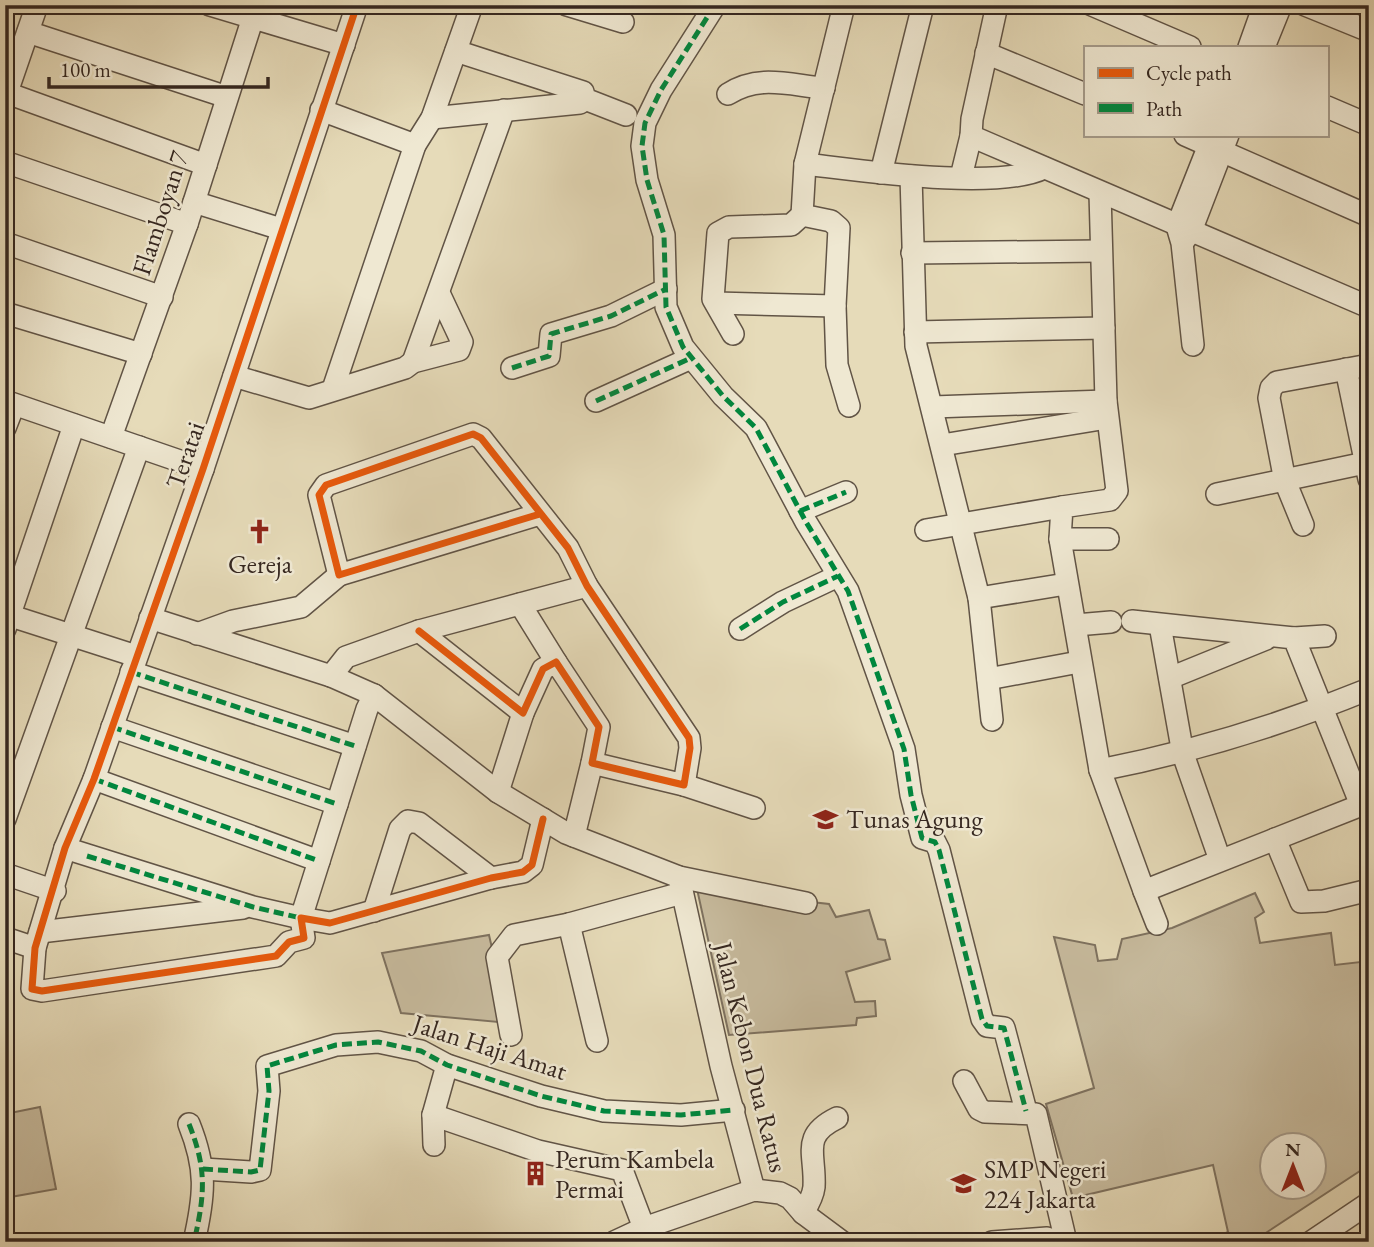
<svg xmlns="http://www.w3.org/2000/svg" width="1374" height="1247" viewBox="0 0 1374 1247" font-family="'EB Garamond',serif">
	<rect width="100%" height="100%" fill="#e6dbb9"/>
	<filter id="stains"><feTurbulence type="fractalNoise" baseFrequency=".00286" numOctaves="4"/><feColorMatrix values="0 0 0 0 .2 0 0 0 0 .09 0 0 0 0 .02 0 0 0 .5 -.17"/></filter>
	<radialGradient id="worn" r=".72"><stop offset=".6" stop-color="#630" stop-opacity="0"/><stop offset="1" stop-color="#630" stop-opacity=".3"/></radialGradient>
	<g fill="#c8bc9f" stroke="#7e7260" stroke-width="2" fill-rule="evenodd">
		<path d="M697 889 829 904 836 917 869 910 878 939 885 940 890 959 846 972 855 1002 875 1001 876 1016 857 1018 856 1025 729 1035Z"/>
		<path d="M1255 893 1264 912 1255 918 1260 943 1331 933 1335 965 1369 961V1165L1252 1242H1207L1228 1232 1213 1165 1073 1198 1046 1104 1094 1088 1054 937 1095 945 1098 961 1117 959 1122 939 1172 928ZM1272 1146H1314V1188H1272Z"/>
		<path d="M489 935 509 1023 401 1013 382 953Z"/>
		<path d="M40 1107 56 1189 5 1198V1114Z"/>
	</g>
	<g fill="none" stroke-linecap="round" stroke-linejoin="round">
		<defs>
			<g id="minor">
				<path d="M210 5 344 45"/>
				<path d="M357 5 203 469 94 779 65 848 35 948 32 989 42 991 276 956 289 942 304 938 301 918 330 923 491 878 523 872 532 865 543 819"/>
				<path d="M567 5 623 22"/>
				<path d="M715 5 661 90 645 123 642 146 647 180 664 235 666 307 683 347 723 396 756 428 806 522 848 591 904 749 911 795 922 838 935 842 939 850 982 1019 987 1026 1004 1028 1026 1111"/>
				<path d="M844 5 805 164 802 215 831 221 839 228 835 306 837 365 849 406"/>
				<path d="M997 5 972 119 971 136 1369 307"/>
				<path d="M1092 5 1190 47"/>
				<path d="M1305 5 1369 31"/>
				<path d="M28 32 227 97"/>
				<path d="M1249 47 1264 5"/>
				<path d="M1264 47 1281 5"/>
				<path d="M456 51 583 92 585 99 626 115"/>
				<path d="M986 53 1085 94"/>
				<path d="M7 93 206 165"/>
				<path d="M728 94C759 74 789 85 824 88"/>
				<path d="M5 98 37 5"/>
				<path d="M1327 107 1369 125"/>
				<path d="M321 110 415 145"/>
				<path d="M432 118 580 103 585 99"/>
				<path d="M1185 135 1369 216"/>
				<path d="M5 162 187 224"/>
				<path d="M805 164C858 170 999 191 1044 168"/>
				<path d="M881 173 923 5"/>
				<path d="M911 176 916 346 979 598 992 720"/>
				<path d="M961 177 971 136"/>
				<path d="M1100 193 1106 401 1117 491 1110 500 1062 507 1060 539 1100 770C1192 752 1281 725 1369 689"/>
				<path d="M194 202 281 229"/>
				<path d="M1183 242 1191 231 1228 135"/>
				<path d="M5 243 162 297"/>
				<path d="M912 253 1100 251"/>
				<path d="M716 303 835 306"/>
				<path d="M5 313 141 354"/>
				<path d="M915 332 1104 328"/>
				<path d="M733 334 713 299 718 233 729 227 791 225 802 215"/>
				<path d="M1193 345 1182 243 1177 226 1213 135"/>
				<path d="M413 362 504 110"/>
				<path d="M512 368 549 356 551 334 611 316 666 289"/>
				<path d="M1346 369 1369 479"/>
				<path d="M234 376 309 398 405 368 413 362 459 350 462 342 439 293"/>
				<path d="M333 389 415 145 432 118 472 5"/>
				<path d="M5 401 203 469"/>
				<path d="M596 401 691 358"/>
				<path d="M933 407 1106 401"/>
				<path d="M5 428 14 405"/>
				<path d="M111 437 187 224 257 5"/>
				<path d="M942 445 1107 418"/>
				<path d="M1217 494 1365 463"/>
				<path d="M800 511 846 492"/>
				<path d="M1303 525 1285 481 1269 398 1271 388 1277 382 1369 365"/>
				<path d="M926 530 1062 507"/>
				<path d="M1060 539H1108"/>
				<path d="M979 598 1066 584"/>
				<path d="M520 604 556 662"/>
				<path d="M5 614 136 656"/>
				<path d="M150 618 331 676 374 695 498 792 566 833 679 877 806 903"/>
				<path d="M1132 621 1294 638 1361 805"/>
				<path d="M1076 625 1111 622"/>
				<path d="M1160 625 1183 754 1220 860"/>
				<path d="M5 629 74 425"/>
				<path d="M740 629 783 602 838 576"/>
				<path d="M419 631 523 713 543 669 556 662 599 727 592 763 684 785 690 748 689 738 587 586 568 548 481 438 473 434 326 485 319 495 339 575 540 514"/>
				<path d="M197 634 233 621 301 607 339 575"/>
				<path d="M1294 638 1325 636"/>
				<path d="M131 672 355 746"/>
				<path d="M331 676 346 657 419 631 587 586"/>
				<path d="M1170 678 1266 639"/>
				<path d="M988 679 1079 662"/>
				<path d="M112 727 337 804"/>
				<path d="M1100 770 1144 891 1369 802"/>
				<path d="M94 779 319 861"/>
				<path d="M684 785 754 808"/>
				<path d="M498 792 523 713"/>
				<path d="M5 819 139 447"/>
				<path d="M574 836 592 763"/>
				<path d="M1275 839 1301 902 1324 901 1369 890"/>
				<path d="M65 848 253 907 301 918 367 709 374 695"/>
				<path d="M5 874 55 891"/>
				<path d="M679 877 721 1066 754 1190"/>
				<path d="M1144 891 1157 924"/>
				<path d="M374 911 400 829 408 821 419 823 491 878"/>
				<path d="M569 924 597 1041"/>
				<path d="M40 932 243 908"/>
				<path d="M5 938 35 948"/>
				<path d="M511 1035 497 957 514 935 569 924 682 893"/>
				<path d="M964 1081 979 1109 985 1112 1036 1114 1066 1242"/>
				<path d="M433 1115 538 1151 622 1170 644 1228"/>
				<path d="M189 1124C207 1169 205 1194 194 1242"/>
				<path d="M434 1145 433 1115 447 1065"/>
				<path d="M203 1169 251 1172 260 1170 269 1091 267 1066 336 1045 378 1042 421 1051 447 1065 541 1096 604 1111 681 1115 734 1110"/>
				<path d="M803 1213C808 1205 813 1196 814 1187 816 1154 800 1136 837 1118"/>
				<path d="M614 1242 644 1228 754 1190 780 1193 790 1198 803 1213 842 1242"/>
				<path d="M992 1242 1047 1238 1057 1242"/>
				<path d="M1311 1242 1369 1203"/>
			</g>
		</defs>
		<use href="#minor" stroke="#615446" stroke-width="24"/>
		<use href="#minor" stroke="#efe8d2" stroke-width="21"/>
		<g stroke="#00873e" stroke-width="5" stroke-dasharray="10 5" stroke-linecap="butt">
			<path d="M715 5 661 90 645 123 642 146 647 180 664 235 666 307 683 347 723 396 756 428 806 522 848 591 904 749 911 795 922 838 935 842 939 850 982 1019 987 1026 1004 1028 1026 1111"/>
			<path d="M512 368 549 356 551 334 611 316 666 289"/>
			<path d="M596 401 691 358"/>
			<path d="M800 511 846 492"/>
			<path d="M740 629 783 602 838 576"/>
			<path d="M131 672 355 746"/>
			<path d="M112 727 337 804"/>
			<path d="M94 779 319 861"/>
			<path d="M87 856 253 907 301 918"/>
			<path d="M189 1124C207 1169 205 1194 194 1242"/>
			<path d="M203 1169 251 1172 260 1170 269 1091 267 1066 336 1045 378 1042 421 1051 447 1065 541 1096 604 1111 681 1115 734 1110"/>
		</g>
		<defs>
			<g id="cycleway">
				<path d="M357 5 203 469 94 779 65 848 35 948 32 989 42 991 276 956 289 942 304 938 301 918 330 923 491 878 523 872 532 865 543 819"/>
				<path d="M419 631 523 713 543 669 556 662 599 727 592 763 684 785 690 748 689 738 587 586 568 548 481 438 473 434 326 485 319 495 339 575 540 514"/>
			</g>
		</defs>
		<use href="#cycleway" stroke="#efe8d2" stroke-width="11"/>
		<use href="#cycleway" stroke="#e8590c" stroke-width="7"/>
	</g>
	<defs>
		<symbol id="church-bare" viewBox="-9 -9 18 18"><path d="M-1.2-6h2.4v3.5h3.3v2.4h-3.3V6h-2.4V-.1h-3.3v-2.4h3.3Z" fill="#8f2418" stroke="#efe8d2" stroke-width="2.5" paint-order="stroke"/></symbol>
		<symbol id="school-bare" viewBox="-9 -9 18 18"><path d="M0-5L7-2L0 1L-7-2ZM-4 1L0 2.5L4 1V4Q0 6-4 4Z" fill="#8f2418" stroke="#efe8d2" stroke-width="2.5" paint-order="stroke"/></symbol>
		<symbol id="building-bare" viewBox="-9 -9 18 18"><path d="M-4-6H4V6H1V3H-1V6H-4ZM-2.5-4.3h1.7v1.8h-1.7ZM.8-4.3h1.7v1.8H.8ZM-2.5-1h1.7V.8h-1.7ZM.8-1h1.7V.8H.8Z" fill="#8f2418" stroke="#efe8d2" stroke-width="2.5" paint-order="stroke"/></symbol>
	</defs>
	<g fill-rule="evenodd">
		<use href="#church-bare" x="242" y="514" width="35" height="35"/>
		<use href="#school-bare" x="808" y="802" width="35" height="35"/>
		<use href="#building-bare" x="518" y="1156" width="35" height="35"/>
		<use href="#school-bare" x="946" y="1166" width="35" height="35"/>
	</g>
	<g text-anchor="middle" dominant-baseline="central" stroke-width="5" stroke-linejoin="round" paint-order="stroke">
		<g font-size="26" fill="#352720" stroke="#efe8d2">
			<text transform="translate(160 213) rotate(-72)">Flamboyan 7</text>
			<text transform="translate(185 455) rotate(-71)">Teratai</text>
			<text transform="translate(490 1047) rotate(18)">Jalan Haji Amat</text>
			<text transform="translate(751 1057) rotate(76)">Jalan Kebon Dua Ratus</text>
		</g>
		<g font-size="26" fill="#352720" stroke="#efe8d2" text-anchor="start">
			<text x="260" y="564" text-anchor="middle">Gereja</text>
			<text x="846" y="819">Tunas Agung</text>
			<text x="555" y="1159">Perum Kambela<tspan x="555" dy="30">Permai</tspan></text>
			<text x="984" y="1169">SMP Negeri<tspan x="984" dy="30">224 Jakarta</tspan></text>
		</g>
	</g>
	<rect width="1374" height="1247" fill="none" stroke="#e6dbb9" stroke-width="28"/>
	<rect x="7" y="7" width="1360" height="1233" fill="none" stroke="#352720" stroke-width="3.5"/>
	<rect x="14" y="14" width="1346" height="1219" fill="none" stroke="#352720" stroke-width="2"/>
	<rect x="1084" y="46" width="245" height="91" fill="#efe8d2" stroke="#a59b8b" stroke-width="2"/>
	<rect x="1098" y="68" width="35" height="10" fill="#e8590c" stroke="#a59b8b" stroke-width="2"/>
	<text x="1146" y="80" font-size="21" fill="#352720">Cycle path</text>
	<rect x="1098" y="103" width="35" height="10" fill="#00873e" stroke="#a59b8b" stroke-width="2"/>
	<text x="1146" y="116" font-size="21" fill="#352720">Path</text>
	<g transform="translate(1293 1166)"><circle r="33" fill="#efe8d2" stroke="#a59b8b" stroke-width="2"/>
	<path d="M0-5L12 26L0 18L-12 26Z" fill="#8f2418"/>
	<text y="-10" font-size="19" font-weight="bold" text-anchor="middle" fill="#352720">N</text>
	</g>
	<path d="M49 77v10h219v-10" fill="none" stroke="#352720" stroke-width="3.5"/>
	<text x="60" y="77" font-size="21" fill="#352720" stroke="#efe8d2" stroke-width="5" paint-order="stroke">100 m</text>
	<rect width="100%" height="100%" filter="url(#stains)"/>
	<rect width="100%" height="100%" fill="url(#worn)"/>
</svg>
